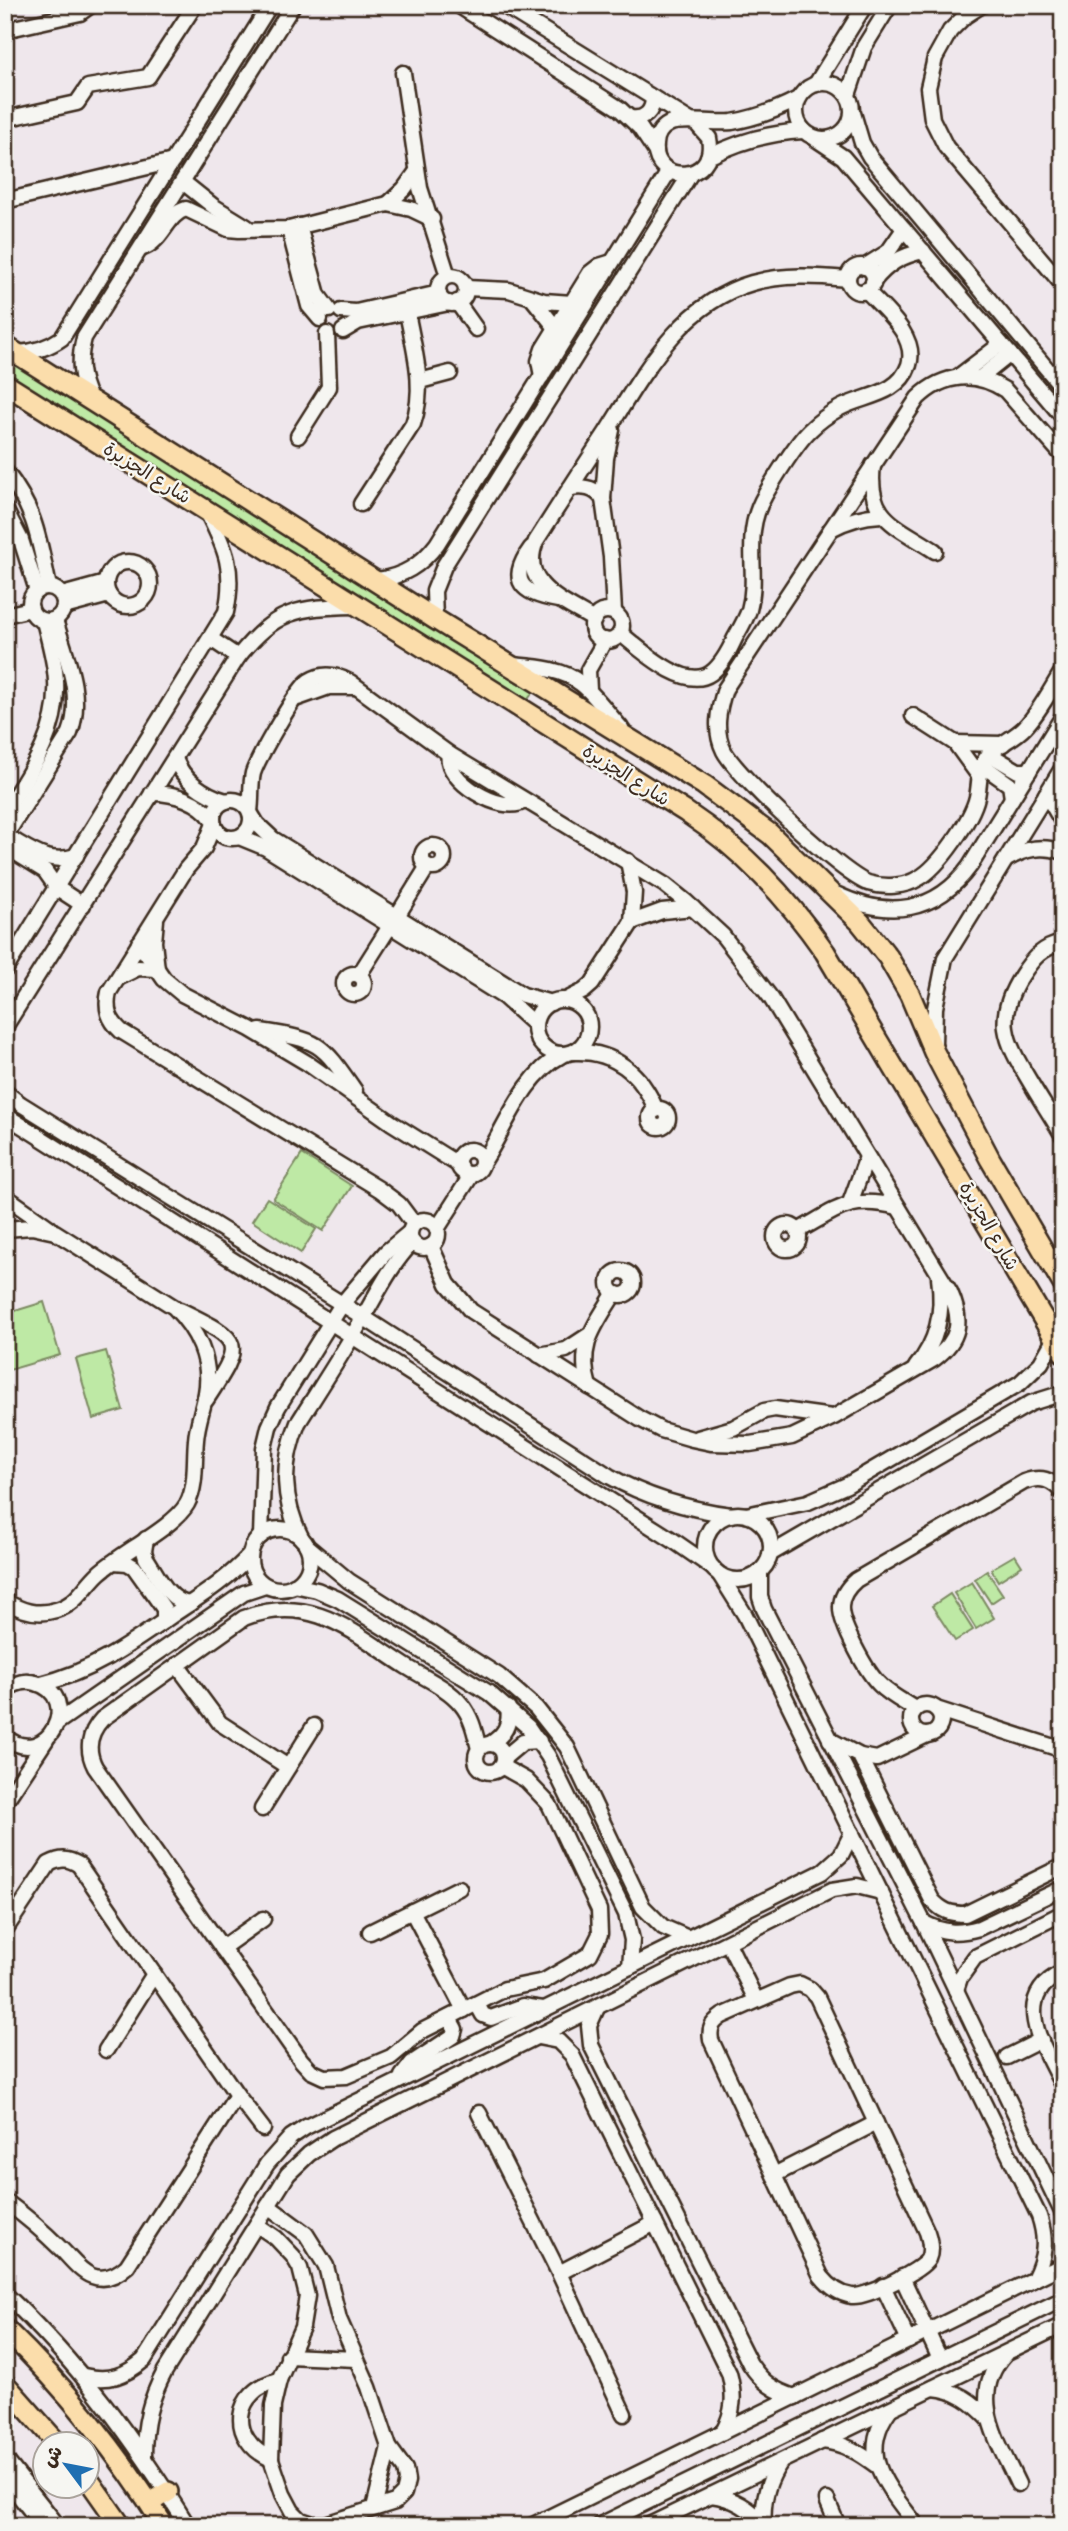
<svg xmlns="http://www.w3.org/2000/svg" width="1068" height="2531" viewBox="0 0 1068 2531" font-family="Pangolin,'Playpen Sans Arabic',sans-serif">
	<rect width="100%" height="100%" fill="#efe7ec"/>
	<filter id="ink" filterUnits="userSpaceOnUse"><feTurbulence type="fractalNoise" baseFrequency=".0143" numOctaves="2"/><feDisplacementMap in="SourceGraphic" scale="14" xChannelSelector="R" yChannelSelector="G"/><feConvolveMatrix kernelMatrix="1 2 1 2 8 2 1 2 1" color-interpolation-filters="sRGB"/></filter>
	<g filter="url(#ink)">
		<g fill="#bee9a5" stroke="#7c8a62" stroke-width="2">
			<path d="M5 352 534 691 526 702 5 373Z"/>
			<path d="M302 1154 352 1186 323 1231 273 1199Z"/>
			<path d="M267 1198 316 1229 301 1253 252 1221Z"/>
			<path d="M44 1302 60 1355 6 1371 5 1314Z"/>
			<path d="M106 1351 123 1410 93 1419 76 1359Z"/>
			<path d="M1015 1555 1022 1566 998 1581 991 1569Z"/>
			<path d="M987 1571 1003 1595 991 1603 975 1579Z"/>
			<path d="M972 1582 994 1618 976 1629 954 1593Z"/>
			<path d="M950 1594 973 1630 955 1641 932 1606Z"/>
		</g>
		<g fill="none" stroke-linecap="round" stroke-linejoin="round">
			<defs>
				<g id="minor">
					<path d="M458 5 620 109 640 128 656 152"/>
					<path d="M503 5 689 120"/>
					<path d="M982 5 965 16 950 31 935 58 928 88 932 119 946 147 1063 285"/>
					<path d="M5 30 80 13 91 5"/>
					<path d="M403 73 420 188 448 276"/>
					<circle cx="824" cy="111" r="28"/>
					<path d="M816 84 865 5"/>
					<path d="M848 95 864 47 890 5"/>
					<path d="M853 113 862 143 870 157 1063 388"/>
					<path d="M631 118C644 120 653 112 653 98"/>
					<path d="M5 119 77 103 88 87 148 77 195 5"/>
					<path d="M696 123 709 138C718 184 652 185 656 145 656 136 661 128 669 124 679 118 716 124 732 122 756 118 777 110 798 99"/>
					<path d="M816 139 843 157 1063 417"/>
					<path d="M708 157C739 141 769 133 803 131"/>
					<path d="M183 182 213 206 247 227"/>
					<path d="M5 201 173 161"/>
					<path d="M388 204 404 189 417 171"/>
					<path d="M299 226 318 295 329 310"/>
					<path d="M289 229 309 306 320 319"/>
					<path d="M143 248C163 241 167 214 186 209L228 229 239 230 289 229 388 204 411 209 432 219"/>
					<circle cx="861" cy="279" r="13"/>
					<path d="M864 267 888 252 904 229"/>
					<circle cx="452" cy="290" r="14"/>
					<path d="M873 282C887 264 901 256 923 251"/>
					<path d="M466 288 509 290 544 301 572 303"/>
					<path d="M532 298 556 328"/>
					<path d="M457 302 476 329"/>
					<path d="M341 311 356 312 439 293"/>
					<path d="M343 331 358 322 449 303"/>
					<path d="M18 353C35 352 48 348 62 338L270 5"/>
					<path d="M542 376 539 361 543 349 590 273 599 266 612 262"/>
					<path d="M959 376 1001 344"/>
					<path d="M980 378 1010 354"/>
					<path d="M420 381 450 373"/>
					<path d="M90 399C80 377 78 362 84 338L293 5"/>
					<path d="M612 430 606 458 603 499 611 557 614 612"/>
					<path d="M298 436 329 387 327 334"/>
					<path d="M1063 456 1005 390C975 371 944 373 918 398L725 689C718 710 714 731 724 751 737 776 842 874 868 883 884 888 905 887 919 878 939 867 972 819 977 797 980 783 978 769 987 757 997 744 1014 739 1025 727 1040 711 1051 689 1063 670"/>
					<path d="M873 465C866 519 896 525 935 551"/>
					<path d="M5 471C36 510 39 540 49 587"/>
					<path d="M570 488C583 486 595 487 603 499"/>
					<path d="M361 504 413 424C426 387 414 350 407 312"/>
					<path d="M5 509 21 540 37 591"/>
					<path d="M831 529C847 520 862 516 881 515"/>
					<path d="M531 548C507 581 522 594 558 600"/>
					<circle cx="128" cy="584" r="22"/>
					<path d="M376 580C403 577 421 565 437 544L669 171"/>
					<circle cx="47" cy="604" r="17"/>
					<path d="M62 595 106 583"/>
					<path d="M64 607 109 595"/>
					<circle cx="607" cy="626" r="15"/>
					<path d="M5 615 31 609"/>
					<path d="M435 619 434 591 444 566 691 173"/>
					<path d="M594 620C563 601 518 585 536 541 559 505 582 469 606 433 643 374 681 303 752 283 784 274 816 276 848 279"/>
					<path d="M620 633C640 649 685 692 711 673 722 665 729 651 735 638 740 629 746 619 749 610 760 571 741 536 765 495 774 479 797 442 810 430 818 422 829 414 840 408 864 395 898 396 909 365 918 336 883 309 866 290"/>
					<path d="M211 639 238 657"/>
					<path d="M511 665C533 667 562 668 580 683 596 695 608 714 621 728"/>
					<path d="M589 690 588 670 605 640"/>
					<path d="M298 698 329 687H353"/>
					<path d="M913 716 955 743 979 776"/>
					<path d="M955 743 1003 744"/>
					<path d="M449 754C443 780 503 816 524 801"/>
					<path d="M989 754 1018 771H1029"/>
					<path d="M175 758C182 780 205 795 226 801"/>
					<path d="M982 765 1010 785 1012 798"/>
					<path d="M152 793C175 793 200 801 213 820"/>
					<path d="M1046 794 1063 823"/>
					<circle cx="232" cy="819" r="19"/>
					<path d="M5 811C31 771 59 732 56 681 55 661 49 641 44 621"/>
					<path d="M250 811C252 799 250 786 253 773 258 758 297 689 309 681 323 672 337 675 350 682L449 754 665 885 685 901 723 936 771 998 950 1292C963 1321 960 1340 934 1359L834 1417 792 1437 750 1444 711 1443 692 1439 661 1430 640 1419 471 1311 448 1284 431 1246"/>
					<path d="M251 814 257 824 273 839 523 995 551 1003"/>
					<path d="M214 824 204 848 186 869 109 992C105 1009 109 1020 121 1031L379 1189 399 1204 414 1224"/>
					<path d="M11 827 70 733C84 695 66 657 55 620"/>
					<path d="M239 837 266 848 504 997 535 1025"/>
					<path d="M13 840C35 853 50 864 76 856"/>
					<circle cx="433" cy="857" r="11"/>
					<path d="M8 848 45 871 57 888 83 905"/>
					<path d="M1007 859C1026 848 1042 845 1063 852"/>
					<path d="M836 894C888 919 936 913 970 866L1063 716"/>
					<path d="M397 916 428 866"/>
					<path d="M632 922 662 911 693 908"/>
					<path d="M139 943 164 979 182 994 250 1029 307 1063 392 1123 459 1165"/>
					<path d="M1063 943C1042 947 1033 958 1022 975 994 1018 1005 1040 1029 1080 1040 1099 1052 1117 1063 1136"/>
					<path d="M5 970 226 612C235 570 226 549 207 512"/>
					<circle cx="354" cy="984" r="10"/>
					<path d="M359 975 390 926"/>
					<path d="M120 977 138 968 157 969 154 942 156 920"/>
					<path d="M566 1000 584 991 592 984 632 922 634 892 628 861"/>
					<circle cx="562" cy="1027" r="27"/>
					<path d="M5 1027 238 657C276 610 297 607 355 606"/>
					<path d="M260 1031C320 1040 321 1042 355 1091"/>
					<path d="M934 1044 935 1008 945 958 1063 767"/>
					<path d="M574 1052C614 1050 642 1074 656 1110"/>
					<path d="M5 1092 21 1104 363 1317 609 1476C648 1498 687 1509 731 1515"/>
					<circle cx="659" cy="1118" r="9"/>
					<path d="M5 1115 674 1541 713 1568"/>
					<circle cx="470" cy="1162" r="12"/>
					<path d="M482 1164C506 1128 522 1076 562 1055"/>
					<path d="M5 1196 50 1228"/>
					<path d="M850 1203 867 1157"/>
					<circle cx="424" cy="1234" r="14"/>
					<circle cx="787" cy="1237" r="12"/>
					<path d="M5 1229 32 1227 55 1232 174 1307C197 1330 212 1360 206 1393 203 1409 197 1424 196 1440 194 1460 197 1486 187 1504 174 1527 121 1553 99 1573 84 1587 77 1604 56 1610 37 1616 21 1611 5 1601"/>
					<path d="M437 1229 472 1174"/>
					<path d="M798 1231C838 1209 849 1195 898 1207"/>
					<circle cx="621" cy="1283" r="12"/>
					<path d="M180 1310C243 1341 245 1341 206 1400"/>
					<path d="M539 1355 566 1350 589 1335"/>
					<path d="M916 1367C938 1341 944 1311 939 1278"/>
					<path d="M589 1387C577 1346 594 1327 614 1294"/>
					<path d="M698 1438 733 1428 764 1411 775 1409 832 1417"/>
					<circle cx="738" cy="1547" r="33"/>
					<path d="M746 1515 808 1502 847 1485 1020 1383 1041 1363 1055 1338"/>
					<circle cx="280" cy="1559" r="30"/>
					<path d="M261 1536 264 1448 269 1427 278 1407 342 1304 386 1252 410 1232"/>
					<path d="M146 1539 144 1551 146 1558C157 1574 168 1601 189 1604"/>
					<path d="M302 1539C282 1500 281 1464 298 1423 320 1388 344 1352 364 1316 379 1290 391 1265 412 1243"/>
					<path d="M307 1546 349 1581 499 1676 536 1708 567 1747 643 1907 663 1927 688 1938"/>
					<path d="M770 1554 1031 1403 1063 1393"/>
					<path d="M114 1562 127 1563 134 1567 164 1609V1621"/>
					<path d="M760 1572V1597L764 1609 924 1923 1063 2214"/>
					<path d="M720 1575 745 1615 1039 2216C1047 2240 1045 2257 1034 2279"/>
					<path d="M294 1585 317 1590 338 1599 489 1693 528 1727 548 1756 626 1914 632 1940 630 1967"/>
					<path d="M177 1665 220 1723 288 1767"/>
					<path d="M41 1684C92 1672 131 1644 174 1614 201 1596 228 1579 250 1555"/>
					<path d="M5 1691C14 1683 25 1680 36 1683 84 1697 47 1771 5 1737"/>
					<circle cx="926" cy="1720" r="15"/>
					<path d="M915 1709C904 1702 890 1695 880 1685 867 1673 840 1624 841 1607 841 1595 848 1587 856 1580L1024 1482C1041 1476 1052 1479 1063 1493"/>
					<path d="M936 1709 1063 1750"/>
					<path d="M58 1722 244 1593 265 1586"/>
					<path d="M830 1740 860 1756 877 1759 927 1735"/>
					<path d="M490 1744C504 1735 511 1725 508 1708"/>
					<circle cx="490" cy="1758" r="14"/>
					<path d="M479 1749C475 1733 472 1717 461 1704 448 1688 425 1678 407 1667 354 1633 311 1592 244 1618L102 1719C89 1733 86 1750 95 1767L301 2060 311 2071 324 2077 346 2076 391 2057 422 2031 505 1989 544 1981 590 1954 600 1934 599 1910 549 1804 526 1780 501 1766"/>
					<path d="M860 1756 932 1900C942 1911 950 1914 965 1914L1063 1866"/>
					<path d="M504 1758 523 1742 539 1741"/>
					<path d="M5 1802 46 1740"/>
					<path d="M262 1809 314 1726"/>
					<path d="M412 1911 464 2010"/>
					<path d="M924 1923C943 1933 958 1934 979 1928L1063 1888"/>
					<path d="M5 1930 49 1864C61 1858 68 1858 79 1865L237 2095 263 2129"/>
					<path d="M370 1932 459 1888"/>
					<path d="M728 1943 756 2000"/>
					<path d="M222 1948 263 1919"/>
					<path d="M1063 1972C1008 1998 1045 2049 1063 2087"/>
					<path d="M800 1984 810 1989 817 1997 927 2232C930 2241 932 2250 928 2259 921 2271 866 2298 852 2296 838 2294 829 2286 821 2276L711 2040C709 2028 712 2023 722 2016L790 1986Z"/>
					<path d="M956 1990 960 1978 975 1957 1063 1913"/>
					<path d="M477 2004 483 2015 491 2018 523 2006 543 2009"/>
					<path d="M597 2008 589 2026 591 2045 750 2364C762 2382 774 2391 795 2397"/>
					<path d="M538 2037 558 2041 572 2055 729 2373C735 2395 734 2412 723 2432"/>
					<path d="M106 2050 154 1974"/>
					<path d="M1007 2057 1041 2040"/>
					<path d="M402 2076 412 2063 453 2036 455 2029 449 2018"/>
					<path d="M479 2113 559 2273 624 2414"/>
					<path d="M774 2175 876 2123"/>
					<path d="M5 2201C24 2215 42 2230 59 2247 69 2256 79 2271 92 2276 105 2281 117 2275 127 2266L237 2095"/>
					<path d="M257 2225 276 2238 293 2256 300 2268 307 2296 302 2327 279 2380 273 2406 271 2459 283 2494 292 2511 301 2520 313 2524H325L395 2502 404 2493 407 2481 405 2469 389 2447 369 2387 339 2319 326 2266 306 2234 268 2206"/>
					<path d="M559 2273 655 2223"/>
					<path d="M902 2277 940 2359"/>
					<path d="M883 2286 909 2341"/>
					<path d="M5 2294C78 2362 135 2441 188 2526"/>
					<path d="M1005 2354C967 2396 998 2441 1018 2484"/>
					<path d="M288 2356 356 2359"/>
					<path d="M84 2376C109 2382 125 2376 144 2360L267 2164 291 2137 306 2127 822 1872 841 1855 852 1833"/>
					<path d="M933 2388C957 2390 973 2402 989 2419"/>
					<path d="M890 2409C857 2454 886 2485 914 2522"/>
					<path d="M822 2441C844 2443 860 2453 877 2466"/>
					<path d="M144 2456C144 2424 150 2399 165 2371L288 2174 309 2154 333 2138 832 1890 857 1886 881 1892"/>
					<path d="M5 2459 58 2526"/>
					<path d="M271 2459C227 2439 233 2390 279 2380"/>
					<path d="M5 2478 43 2526"/>
					<path d="M711 2495C734 2498 751 2508 765 2526"/>
					<path d="M827 2500 838 2526"/>
					<path d="M374 2508 389 2447"/>
					<path d="M764 2524C762 2501 767 2482 780 2463"/>
					<path d="M531 2526 1063 2265"/>
					<path d="M598 2526 1063 2299"/>
					<path d="M647 2526 1063 2325"/>
				</g>
				<g id="major">
					<path d="M5 346 435 619 704 785 770 834 860 922 888 957 910 995 934 1052 990 1159 1063 1284"/>
					<path d="M5 384 686 812C743 850 786 896 825 952L1063 1352"/>
					<path d="M5 2329C66 2388 119 2454 164 2526"/>
					<path d="M5 2384 58 2444"/>
					<path d="M88 2479 121 2526"/>
					<path d="M150 2503 168 2492"/>
				</g>
			</defs>
			<use href="#minor" stroke="#3b2a1e" stroke-width="19"/>
			<use href="#major" stroke="#3b2a1e" stroke-width="24"/>
			<use href="#minor" stroke="#f6f6f2" stroke-width="14"/>
			<use href="#major" stroke="#fbddab" stroke-width="19"/>
		</g>
	</g>
	<g text-anchor="middle" dominant-baseline="central" stroke-width="5" stroke-linejoin="round" paint-order="stroke">
		<g font-size="19" fill="#3b2a1e" stroke="#f6f6f2">
			<text transform="translate(147 473) rotate(32)">شارع الجزيرة</text>
			<text transform="translate(626 775) rotate(32)">شارع الجزيرة</text>
			<text transform="translate(989 1226) rotate(60)">شارع الجزيرة</text>
		</g>
	</g>
	<rect width="1068" height="2531" fill="none" stroke="#f6f6f2" stroke-width="28"/>
	<rect x="14" y="14" width="1040" height="2503" fill="none" stroke="#3b2a1e" stroke-width="2.5" filter="url(#ink)"/>
	<g transform="translate(66 2465) rotate(302)"><circle r="33" fill="#f6f6f2" stroke="#aba49d" stroke-width="2"/>
	<path d="M0-5L12 26L0 18L-12 26Z" fill="#1f6fb2"/>
	<text y="-10" font-size="19" font-weight="bold" text-anchor="middle" fill="#3b2a1e">ش</text>
	</g>
</svg>
